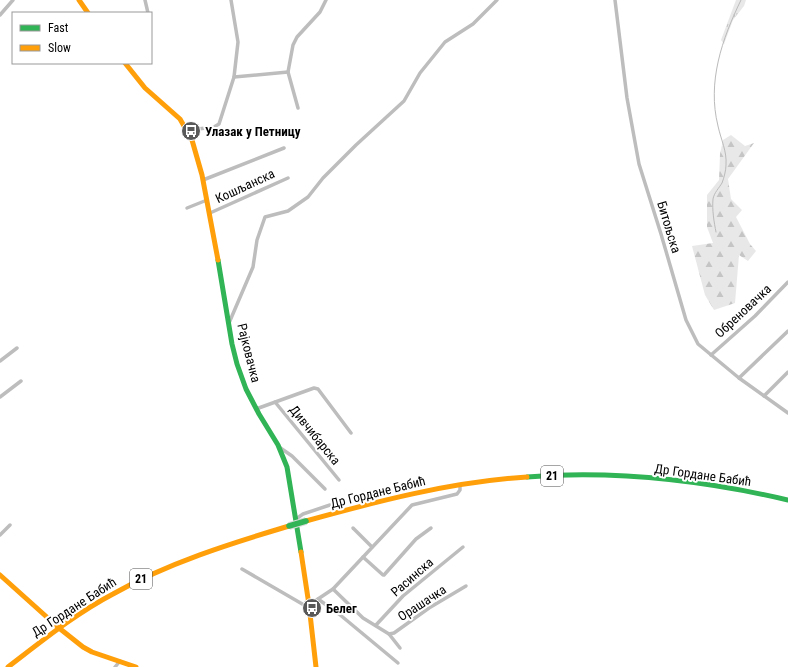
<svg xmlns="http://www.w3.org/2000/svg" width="788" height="667" viewBox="0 0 788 667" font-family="'Roboto Condensed',sans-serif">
	<defs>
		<pattern id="grass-tufts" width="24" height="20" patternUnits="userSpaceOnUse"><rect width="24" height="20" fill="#e8e8e8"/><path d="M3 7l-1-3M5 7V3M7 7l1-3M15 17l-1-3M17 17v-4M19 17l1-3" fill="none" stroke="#c5c5c5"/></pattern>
		<pattern id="forest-firs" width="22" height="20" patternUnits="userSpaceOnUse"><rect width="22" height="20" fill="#e8e8e8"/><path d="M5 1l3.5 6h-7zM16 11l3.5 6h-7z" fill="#c5c5c5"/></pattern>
	</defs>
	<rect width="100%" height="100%" fill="#fff"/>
	<path fill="url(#grass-tufts)" d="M736 0H746L744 6 733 20 724 44 721 40Z"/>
	<path fill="url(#forest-firs)" d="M731 135 745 146 754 143 728 179 731 199 742 210 736 217 750 244 756 251 748 261 739 255 735 303 714 310 705 295 692 246 713 243 707 227V195L719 180 720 154 723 140Z"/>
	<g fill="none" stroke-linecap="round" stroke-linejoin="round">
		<path stroke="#bababa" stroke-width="1" d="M716 232C714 222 712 210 713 199 714 193 719 188 722 183 724 178 726 170 726 165 727 151 721 140 718 126 707 82 722 39 741 0"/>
		<g stroke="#bdbdbd" stroke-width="3.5">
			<path d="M145 0 148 13"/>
			<path d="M615 0 627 98 639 164 661 234 686 320 698 344 739 378 788 413"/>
			<path d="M0 15 13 0"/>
			<path d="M234 77 288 72"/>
			<path d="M298 108 288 72 293 45 297 37 320 12 326 0"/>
			<path d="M190 136 198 129 214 127 219 124 234 77 238 42 231 0"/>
			<path d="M203 180 284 148"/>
			<path d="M187 208 207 200"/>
			<path d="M210 213 288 178"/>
			<path d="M229 323 253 267 257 240 265 217 288 211 308 197 323 178 356 145 404 101 420 73 445 42 473 24 497 0"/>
			<path d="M711 355 755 316 788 282"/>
			<path d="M0 361 17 348"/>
			<path d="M739 378 788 331"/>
			<path d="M764 396 788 372"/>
			<path d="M0 397 21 381"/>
			<path d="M275 402 339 480"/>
			<path d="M256 409 314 388 318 389 351 433"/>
			<path d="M279 447 292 456 325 489"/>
			<path d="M296 519 303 514 330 505"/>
			<path d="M353 528 372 547"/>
			<path d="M0 535 10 525"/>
			<path d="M363 557 383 575H384L416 539 431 528"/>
			<path d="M242 569 304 605H309L333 589 412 505 457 494 460 490V485"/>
			<path d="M333 589 363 618 389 634 400 648"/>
			<path d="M318 599 339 614 398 663"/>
			<path d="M376 625 403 596 463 547"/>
			<path d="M389 634 394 633 429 608 466 586"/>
			<path d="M115 667 120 661"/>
		</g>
		<g stroke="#30b455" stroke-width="5">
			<path d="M218 260 232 344 237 364 246 389 259 414 278 445 287 467 301 552"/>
			<path d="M527 477C615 470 702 480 788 500"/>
		</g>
		<g stroke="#ff9f0a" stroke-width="5">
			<path d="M79 0 88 13"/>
			<path d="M125 63 145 88 180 119 192 140 202 175 218 260"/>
			<path d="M306 521C378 501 451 482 527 477"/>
			<path d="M301 552 309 605 316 667"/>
			<path d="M0 575 59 628 83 647 92 652 136 667"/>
			<path d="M8 667C42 641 75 614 113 594 168 563 229 544 289 526"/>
		</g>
		<defs>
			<path id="fast-bridge" d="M289 526 306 521"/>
		</defs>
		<use href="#fast-bridge" stroke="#dbdbdb" stroke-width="8" stroke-linecap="butt"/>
		<use href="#fast-bridge" stroke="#30b455" stroke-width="5.5"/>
	</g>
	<defs>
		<symbol id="bus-disc" viewBox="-11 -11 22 22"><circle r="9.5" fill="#595959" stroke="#fff"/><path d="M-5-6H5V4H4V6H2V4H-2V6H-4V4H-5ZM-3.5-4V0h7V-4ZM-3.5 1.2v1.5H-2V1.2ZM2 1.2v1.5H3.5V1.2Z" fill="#fff"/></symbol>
	</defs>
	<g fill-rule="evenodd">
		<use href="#bus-disc" x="180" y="120" width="22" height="22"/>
		<use href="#bus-disc" x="301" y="597" width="22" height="22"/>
	</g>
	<g text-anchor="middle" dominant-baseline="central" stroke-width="4" stroke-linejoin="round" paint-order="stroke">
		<g fill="#fff" stroke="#4c4c4c" stroke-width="1">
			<rect x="541" y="466" width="22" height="20" rx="3"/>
			<rect x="130" y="569" width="22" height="20" rx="3"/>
		</g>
		<g font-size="12" font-weight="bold" fill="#000">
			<text x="552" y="476">21</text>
			<text x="141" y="579">21</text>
		</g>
		<g font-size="13" font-weight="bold" fill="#000" stroke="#fff" text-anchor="start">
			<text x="205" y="131">Улазак у Петницу</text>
			<text x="326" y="608">Белег</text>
		</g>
		<g font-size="13" fill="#000" stroke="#fff">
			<text transform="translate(245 186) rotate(-25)">Кошљанска</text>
			<text transform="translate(669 227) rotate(73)">Битољска</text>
			<text transform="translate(743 311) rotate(-43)">Обреновачка</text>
			<text transform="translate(249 353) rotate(76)">Рајковачка</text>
			<text transform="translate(315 435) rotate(51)">Дивчибарска</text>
			<text transform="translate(703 475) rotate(8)">Др Гордане Бабић</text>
			<text transform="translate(378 492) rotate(-14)">Др Гордане Бабић</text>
			<text transform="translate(412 577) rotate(-41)">Расинска</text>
			<text transform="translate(422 603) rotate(-33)">Орашачка</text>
			<text transform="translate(74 607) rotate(-33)">Др Гордане Бабић</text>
		</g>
	</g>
	<rect x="12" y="12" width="140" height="52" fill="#ffffff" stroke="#999999"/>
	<rect x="20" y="25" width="20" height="6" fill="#30b455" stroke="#999999"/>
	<text x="48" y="32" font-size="12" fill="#000000">Fast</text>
	<rect x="20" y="45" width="20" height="6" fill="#ff9f0a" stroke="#999999"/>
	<text x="48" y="52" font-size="12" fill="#000000">Slow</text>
</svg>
